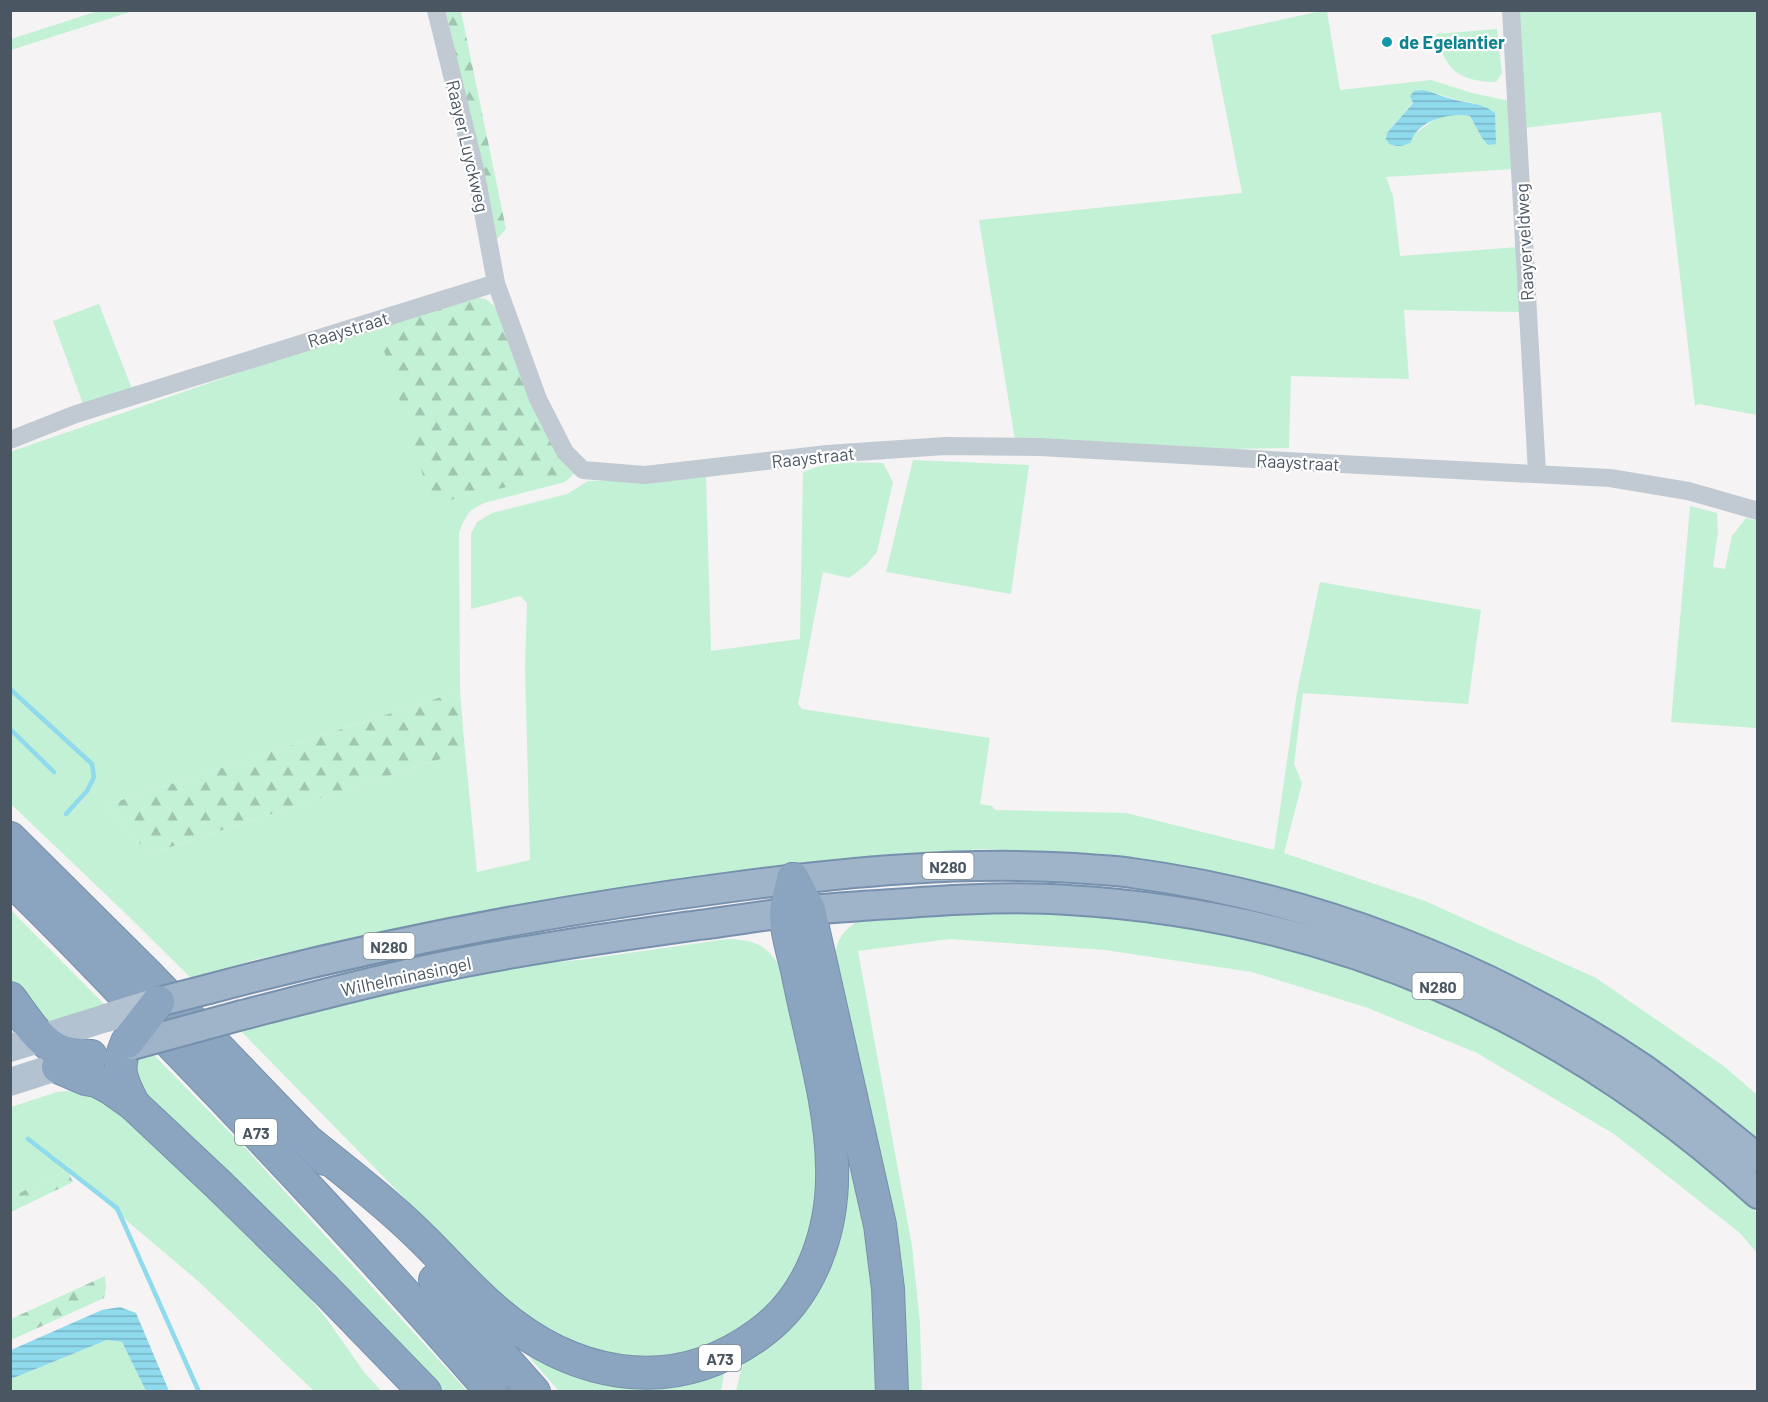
<svg xmlns="http://www.w3.org/2000/svg" width="1768" height="1402" viewBox="0 0 1768 1402" font-family="Barlow,sans-serif">
	<defs>
		<pattern id="forest-firs" width="22" height="20" patternUnits="userSpaceOnUse" patternTransform="scale(1.5)"><rect width="22" height="20" fill="#c3f1d5"/><path d="M5 1l3.5 6h-7zM16 11l3.5 6h-7z" fill="#a0c6b0"/></pattern>
		<pattern id="water-rules" width="6" height="5" patternUnits="userSpaceOnUse" patternTransform="scale(1.5)"><rect width="6" height="5" fill="#90daee"/><path d="M0 2.5h6" fill="none" stroke="#78b4c4"/></pattern>
	</defs>
	<rect width="100%" height="100%" fill="#f5f3f3"/>
	<g fill="#c3f1d5" fill-rule="evenodd">
		<path d="M98 11H133L11 50V39Z"/>
		<path d="M1321 11H1327L1340 90 1431 80 1472 93 1510 101 1513 169 1386 177 1393 196 1400 256 1519 247 1522 312 1404 310 1409 379 1291 376 1289 448 1232 449 1015 440 979 220 1242 193 1211 35ZM1423 90C1441 94 1456 101 1474 103L1482 138 1470 116 1454 114 1437 118 1413 135 1387 133Z"/>
		<path d="M1517 11H1757V415L1699 404 1695 406 1661 112 1524 128Z"/>
		<path d="M1497 29 1502 73 1496 82C1457 81 1446 70 1436 34Z"/>
		<path d="M99 304 132 389 83 404 53 321Z"/>
		<path d="M376 325 577 471 565 482 484 503 471 510 463 522 459 533 460 691 106 805 149 854 465 751 477 872 530 860 525 667 527 603 520 596 471 609V534L477 522 492 513 567 494 588 481 664 480 706 475 711 651 800 639 803 472C829 461 855 462 883 463L893 482 877 552 866 565 849 578 823 572 798 704 802 709 990 738 980 804 992 806 995 810 1126 813 1274 850 1297 692 1320 582 1481 610 1468 704 1303 693 1294 764 1302 783 1284 853 1425 901 1596 978 1725 1067 1757 1095V1142L1548 997 1081 855 986 849 890 854 665 881 529 905 253 960 194 981 121 909 11 804 10 452Z"/>
		<path d="M913 460 1029 465 1011 594 886 572Z"/>
		<path d="M1690 506 1717 513 1718 531 1713 567 1725 569 1732 536 1746 518 1757 521V728L1671 722Z"/>
		<path d="M10 909 106 1006 42 1028 11 981Z"/>
		<path d="M981 909 1107 912 1232 933 1341 959 1457 1007 1566 1064 1676 1142 1757 1213V1253L1740 1233 1614 1134 1477 1053 1368 1008 1252 972 1105 950 949 939 858 951 912 1246 920 1323 922 1391H897L834 962C836 941 841 932 859 920Z"/>
		<path d="M728 939C756 940 767 945 781 969L816 1134 818 1190 807 1242 791 1279 768 1307 738 1332 684 1356 618 1359 563 1341 490 1292 417 1211 237 1027 498 967 579 960Z"/>
		<path d="M150 1051 247 1150 467 1391H442L137 1091 131 1059Z"/>
		<path d="M825 1069 869 1219 879 1391H736L741 1370 748 1355 816 1277Z"/>
		<path d="M77 1090 97 1096 116 1110 202 1187 282 1265 326 1318 364 1372 381 1391H314L198 1281 67 1170 11 1197V1107L57 1092Z"/>
		<path d="M494 1317 554 1357 726 1363 721 1391H559Z"/>
		<path d="M107 1340 122 1342 146 1391 11 1392V1379Z"/>
	</g>
	<g fill="url(#forest-firs)">
		<path d="M446 11H461L506 229 496 240Z"/>
		<path d="M468 297 486 299 501 312 577 471 432 504 376 325Z"/>
		<path d="M460 691 465 751 149 854 106 805Z"/>
		<path d="M67 1170 73 1182 11 1212V1197Z"/>
		<path d="M105 1276 106 1288 104 1298 11 1340V1319Z"/>
	</g>
	<g fill="url(#water-rules)">
		<path d="M1423 90C1434 92 1442 97 1452 99 1468 104 1481 102 1495 113L1496 144 1488 145 1482 138 1470 116C1450 112 1417 121 1411 142 1403 147 1398 147 1389 144L1386 139 1387 133 1413 103 1410 96 1414 91Z"/>
		<path d="M120 1307 136 1313 169 1391H146L122 1342 107 1340 11 1379V1350L102 1310Z"/>
	</g>
	<g fill="none" stroke-linecap="round" stroke-linejoin="round">
		<g stroke="#90daee" stroke-width="4.5">
			<path d="M10 689 92 764 94 777 87 791 66 814"/>
			<path d="M10 729 54 772"/>
			<path d="M28 1139 117 1208 199 1392"/>
		</g>
		<defs>
			<g id="trunk">
				<path d="M209 989C381 943 555 910 732 887 846 872 960 861 1075 868 1094 870 1114 870 1132 873 1311 897 1492 967 1642 1068 1682 1096 1720 1128 1758 1159"/>
				<path d="M242 1015C301 1000 361 984 421 971 513 951 607 938 699 925 737 920 774 914 811 910 843 907 875 905 908 903 961 899 1015 896 1068 900 1331 915 1564 1017 1758 1194"/>
			</g>
			<g id="motorway">
				<path d="M10 838 147 974 325 1159"/>
				<path d="M10 879C70 936 125 996 182 1055 288 1165 392 1277 492 1392"/>
				<path d="M793 879 809 910 880 1225 888 1289 892 1392"/>
				<path d="M10 998C24 1016 40 1045 63 1052 72 1055 82 1055 91 1056"/>
				<path d="M127 1042C115 1069 121 1080 134 1105"/>
				<path d="M58 1067 86 1079 97 1081 110 1088 134 1105 218 1184 326 1290 425 1392"/>
				<path d="M310 1143C342 1169 375 1194 405 1222 434 1248 460 1279 489 1305 567 1376 669 1400 759 1334 812 1296 834 1229 832 1166 831 1104 810 1036 798 975 794 955 786 934 786 914 786 903 791 890 793 879"/>
				<path d="M435 1280 534 1392"/>
			</g>
		</defs>
		<use href="#trunk" stroke="#7690ad" stroke-width="32"/>
		<use href="#motorway" stroke="#7690ad" stroke-width="34"/>
		<g stroke="#c1cad2" stroke-width="18">
			<path d="M436 10 475 169 496 283 538 399 565 452 583 470 645 475 827 454 945 446 1040 447 1360 465 1610 478 1688 491 1758 511"/>
			<path d="M1511 10 1537 473"/>
			<path d="M10 440 76 414 496 283"/>
		</g>
		<g stroke="#b3c2d1" stroke-width="28">
			<path d="M10 1048 106 1018"/>
			<path d="M10 1082 81 1059"/>
		</g>
		<use href="#trunk" stroke="#9fb4c9" stroke-width="28"/>
		<use href="#motorway" stroke="#8ba5c1" stroke-width="32"/>
		<defs>
			<g id="trunk-bridge">
				<path d="M158 1002 209 989"/>
				<path d="M132 1045 242 1015"/>
			</g>
			<path id="motorway-bridge" d="M127 1042 158 1002"/>
		</defs>
		<use href="#trunk-bridge" stroke="#7690ad" stroke-width="32" stroke-linecap="butt"/>
		<use href="#motorway-bridge" stroke="#7690ad" stroke-width="34" stroke-linecap="butt"/>
		<path stroke="#b3c2d1" stroke-width="28" d="M106 1018 158 1002"/>
		<use href="#trunk-bridge" stroke="#9fb4c9" stroke-width="28"/>
		<use href="#motorway-bridge" stroke="#8ba5c1" stroke-width="32"/>
	</g>
	<circle fill="#0f9aa8" stroke="#fff" stroke-width="2" cx="1387" cy="42" r="6"/>
	<g text-anchor="middle" dominant-baseline="central" stroke-width="4.5" stroke-linejoin="round" paint-order="stroke">
		<g fill="#fff" stroke="#808990" stroke-width="1.5">
			<rect x="922.5" y="853" width="51" height="26" rx="4.5"/>
			<rect x="363.5" y="933" width="51" height="26" rx="4.5"/>
			<rect x="1412.5" y="973" width="51" height="26" rx="4.5"/>
			<rect x="235" y="1119" width="42" height="26" rx="4.5"/>
			<rect x="699" y="1345" width="42" height="26" rx="4.5"/>
		</g>
		<g font-size="16" font-weight="bold" fill="#4a5661">
			<text x="948" y="866">N280</text>
			<text x="389" y="946">N280</text>
			<text x="1438" y="986">N280</text>
			<text x="256" y="1132">A73</text>
			<text x="720" y="1358">A73</text>
		</g>
		<g font-size="18" font-weight="bold" fill="#0d838f" stroke="#fff" text-anchor="start">
			<text x="1399" y="42">de Egelantier</text>
		</g>
		<g font-size="18" fill="#4a5661" stroke="#fff">
			<text transform="translate(468 146) rotate(77)">Raayer Luyckweg</text>
			<text transform="translate(1524 242) rotate(-93)">Raayerveldweg</text>
			<text transform="translate(348 329) rotate(-17)">Raaystraat</text>
			<text transform="translate(813 457) rotate(-6)">Raaystraat</text>
			<text transform="translate(1298 462) rotate(3)">Raaystraat</text>
			<text transform="translate(406 976) rotate(-12)">Wilhelminasingel</text>
		</g>
	</g>
	<rect width="1768" height="1402" fill="none" stroke="#4a5661" stroke-width="24"/>
</svg>
